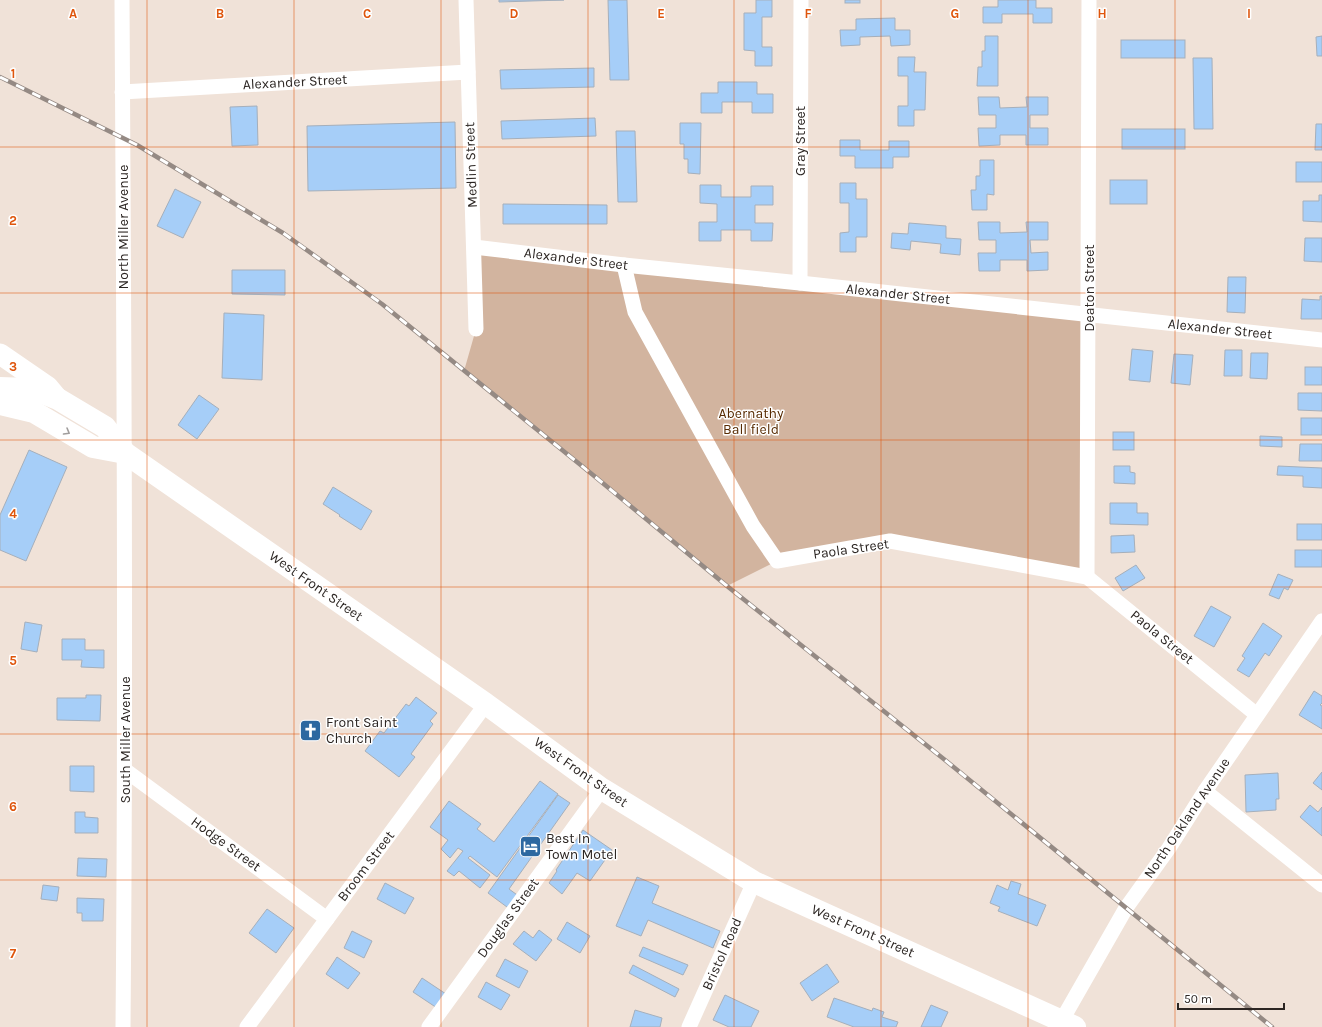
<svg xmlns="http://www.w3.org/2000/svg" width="1322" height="1027" viewBox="0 0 1322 1027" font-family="Karla,sans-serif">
	<rect width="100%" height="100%" fill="#f0e2d8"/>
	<path fill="#d2b49f" d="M474 247 1089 315 1087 577 890 541 777 561 727 586 593 475 464 371 476 329Z"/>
	<g fill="#a6cef8" stroke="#a5afbb">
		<path d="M499 0H564L499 2Z"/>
		<path d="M608 0H627L629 80H610Z"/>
		<path d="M756 0H772V17H762V47H772V66H755V51L744 50V13H756Z"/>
		<rect x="845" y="0" width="15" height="3"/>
		<path d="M998 0H1036V8H1052V23H1033V14H1002V23H983V7H998Z"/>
		<path d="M895 18V30H910V45L891 46 890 36 860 37V45L841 46 840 30H856V19Z"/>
		<path d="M985 36H998V86H977L978 67H982V51H985Z"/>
		<path d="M1322 36V56H1317L1316 37Z"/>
		<rect x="1121" y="40" width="64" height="18"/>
		<path d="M898 57H915L914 72H926L925 110H914V126H898V106H908V76H898Z"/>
		<path d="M1193 58H1212L1213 129H1194Z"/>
		<path d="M594 68V87L501 89 500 70Z"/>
		<path d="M718 82H757V94H773V113H752V102H722V113H701V93H718Z"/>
		<path d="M978 97H999L1000 108 1027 107 1026 97H1048V115H1030V128H1048V145H1026V135H1000V145L979 146 978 128H996V115H979Z"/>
		<path d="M257 106 258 145 232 146 230 107Z"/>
		<path d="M595 118 596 136 502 139 501 121Z"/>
		<path d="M455 122 456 188 308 191 307 126Z"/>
		<path d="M680 123H701L700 174 688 173V159H684V144H680Z"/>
		<path d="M1316 124H1322V150H1315Z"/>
		<rect x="1122" y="129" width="63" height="20"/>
		<path d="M616 131H635L637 202H618Z"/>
		<path d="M840 140H860V150H889V141H909V157H893V168H855V156H840Z"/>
		<path d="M980 160H994V195L987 194V210H972L971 190H976V176H980Z"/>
		<rect x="1296" y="162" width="26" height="20"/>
		<rect x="1110" y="180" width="37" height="24"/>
		<path d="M840 183H856V199H867V237H856V252H840V233L849 232V203H840Z"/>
		<path d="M700 185H721V197H751V186H773V205H755V223H773L772 241H751V230H721V241H699V222H717V204L700 203Z"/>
		<path d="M175 189 201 202 183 238 157 226Z"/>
		<path d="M1319 195H1322V222L1303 221V201H1319Z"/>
		<path d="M503 204 607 205V224H503Z"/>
		<path d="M978 222H1000V233L1027 232 1026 222H1048V240H1030L1031 253 1048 252V270L1027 271V260H1000V271H979L978 253H996V240H979Z"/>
		<path d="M909 223 946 226V238L961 239 960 255 940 253 941 244 911 241 910 250 891 248 892 233 908 234Z"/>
		<path d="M1305 238H1322V262L1304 261Z"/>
		<path d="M232 270H285V295L232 294Z"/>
		<path d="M1228 277H1246L1245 313 1227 312Z"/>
		<path d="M1320 296H1322V319H1301L1302 299 1320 300Z"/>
		<path d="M224 313 264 315 262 380 222 378Z"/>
		<path d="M1132 349 1153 351 1150 382 1129 380Z"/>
		<path d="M1225 350H1242V376H1224Z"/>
		<path d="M1251 353H1268L1267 379 1250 378Z"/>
		<path d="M1174 354 1193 355 1190 385 1171 383Z"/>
		<rect x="1305" y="367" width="17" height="18"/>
		<path d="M1298 393H1322V411L1298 410Z"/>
		<path d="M199 395 219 409 197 439 178 425Z"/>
		<rect x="1301" y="418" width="21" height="17"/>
		<rect x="1113" y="432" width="21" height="18"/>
		<path d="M1260 436 1282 437V447L1260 446Z"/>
		<path d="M1300 444H1322V461H1299Z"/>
		<path d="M29 450 67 467 26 561 0 550V515Z"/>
		<path d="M1114 466H1130V472L1135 473V484L1114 483Z"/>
		<path d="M1278 466 1322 468V488L1303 487V476L1277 475Z"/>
		<path d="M333 487 372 511 361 530 339 516 340 515 323 504Z"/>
		<path d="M1110 503H1137V513H1148V525L1110 524Z"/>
		<rect x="1297" y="524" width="25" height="16"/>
		<path d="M1134 535 1135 552 1111 553V536Z"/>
		<rect x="1295" y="550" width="27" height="17"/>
		<path d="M1136 565 1145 578 1123 591 1115 578Z"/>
		<path d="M1278 574 1293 580 1288 590 1284 588 1279 599 1269 595Z"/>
		<path d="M1211 606 1231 617 1214 647 1194 636Z"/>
		<path d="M25 622 42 625 37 652 21 649Z"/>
		<path d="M1263 623 1282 636 1269 656 1265 653 1249 677 1237 670 1245 658 1242 656Z"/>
		<path d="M62 639H85V650H104V668L81 667 82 660H62Z"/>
		<path d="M1314 691 1322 696V703L1320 705 1322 706V729L1299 715Z"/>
		<path d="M86 695H101L100 721 57 720V698H86Z"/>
		<path d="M416 697 437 713 430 721 433 724 411 754 415 757 399 777 365 751 380 731 384 733 406 704 409 706Z"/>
		<path d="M70 766H94V792L70 791Z"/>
		<path d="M1322 772V790L1313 783Z"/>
		<path d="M1278 773 1279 799H1276V810L1246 812 1245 775Z"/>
		<path d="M540 781 558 794 497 877 470 856 468 858 490 875 480 888 459 871 454 876 447 871 463 851 458 848 450 858 441 849 448 840 430 827 449 801 481 824 477 829 494 842Z"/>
		<path d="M558 795 570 803 509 889 520 897 511 910 488 893Z"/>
		<path d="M1310 805 1318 812 1322 807V836L1300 817Z"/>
		<path d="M75 812H85V817L98 818V833H75Z"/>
		<path d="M583 830 612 850 590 881 577 873 562 894 549 883 557 871 556 870Z"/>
		<path d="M78 858 107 859 106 877 77 876Z"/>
		<path d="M637 877 659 886 652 903 720 931 713 948 648 920 641 936 616 926Z"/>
		<path d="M1011 881 1021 884 1018 894 1046 905 1037 926 998 911 1000 907 990 903 997 885 1008 890Z"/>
		<path d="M385 883 414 898 405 914 377 899Z"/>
		<path d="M43 885 59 887 57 901 41 899Z"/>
		<path d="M77 898 104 899 103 921H82V913H77Z"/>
		<path d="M267 909 294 928 276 953 249 933Z"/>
		<path d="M567 922 590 936 580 953 557 939Z"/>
		<path d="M539 930 552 940 536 961 513 944 524 931 533 938Z"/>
		<path d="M352 931 372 941 364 958 344 948Z"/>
		<path d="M643 947 688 965 683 975 639 956Z"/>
		<path d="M337 957 360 973 348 989 326 974Z"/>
		<path d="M505 959 528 971 519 988 496 976Z"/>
		<path d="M827 964 839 982 812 1001 800 983Z"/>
		<path d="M633 965 679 989 675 997 629 973Z"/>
		<path d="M422 978 446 994 437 1008 413 992Z"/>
		<path d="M486 982 510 995 501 1010 478 997Z"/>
		<path d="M725 995 759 1011 751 1027H729L713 1020Z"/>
		<path d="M834 998 872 1011 873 1008 884 1012 882 1017 898 1022 896 1027H854L827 1017Z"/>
		<path d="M931 1005 948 1012 941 1027H921Z"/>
		<path d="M635 1010 662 1018 660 1027H630Z"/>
	</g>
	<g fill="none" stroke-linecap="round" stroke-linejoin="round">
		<g stroke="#fff" stroke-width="15">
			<path d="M122 0C124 342 126 685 123 1027"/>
			<path d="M466 0 476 329"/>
			<path d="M122 92 468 72"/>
			<path d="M474 247 624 265 800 283 1322 340"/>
			<path d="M624 265 635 312 753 526 777 561 890 541 1087 577 1257 715"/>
			<path d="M800 283 801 0"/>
			<path d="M1087 577 1089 0"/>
			<path d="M125 770 327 919"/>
			<path d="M1205 791 1322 885"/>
			<path d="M247 1027 486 704"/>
			<path d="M429 1027 602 789"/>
			<path d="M689 1027 754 882"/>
			<path d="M1058 1027 1126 908 1169 848 1205 791 1322 621"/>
		</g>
		<path stroke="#fff" stroke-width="21" d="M0 354 48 387 58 399"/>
		<g stroke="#fff" stroke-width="22">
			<path d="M0 388 29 389 43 393 58 399 105 427 125 453 486 704 602 789 754 882 1075 1027"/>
			<path d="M0 404 34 412 93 447 125 453"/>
		</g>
		<defs>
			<path id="rail" d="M0 77 137 145 283 233 382 304 593 475 727 586 945 760 1272 1027"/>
		</defs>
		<use href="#rail" stroke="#958a84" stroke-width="4.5"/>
		<use href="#rail" stroke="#fff" stroke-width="3" stroke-dasharray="9" stroke-linecap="butt"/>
	</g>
	<defs><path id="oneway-chevron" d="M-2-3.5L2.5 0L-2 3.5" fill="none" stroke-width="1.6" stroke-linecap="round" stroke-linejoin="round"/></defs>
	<use stroke="#a09d9c" href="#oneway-chevron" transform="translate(67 432) rotate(30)"/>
	<path fill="none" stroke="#df560d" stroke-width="1" stroke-opacity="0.55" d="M147 0V1027M294 0V1027M441 0V1027M588 0V1027M734 0V1027M881 0V1027M1028 0V1027M1175 0V1027M0 147H1322M0 293H1322M0 440H1322M0 587H1322M0 734H1322M0 880H1322"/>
	<defs>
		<symbol id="church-square" viewBox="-11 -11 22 22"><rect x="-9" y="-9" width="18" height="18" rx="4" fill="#2d68a0" stroke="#fff"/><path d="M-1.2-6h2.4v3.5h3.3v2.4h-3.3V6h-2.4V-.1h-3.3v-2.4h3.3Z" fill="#fff"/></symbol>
		<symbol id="hotel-square" viewBox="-11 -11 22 22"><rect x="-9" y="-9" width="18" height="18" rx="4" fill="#2d68a0" stroke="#fff"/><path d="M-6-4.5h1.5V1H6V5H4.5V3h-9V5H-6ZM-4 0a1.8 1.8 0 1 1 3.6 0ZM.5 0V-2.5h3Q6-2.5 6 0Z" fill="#fff"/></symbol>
	</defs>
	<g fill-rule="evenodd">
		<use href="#church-square" x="298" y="718" width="25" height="25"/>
		<use href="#hotel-square" x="518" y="834" width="25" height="25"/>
	</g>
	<g text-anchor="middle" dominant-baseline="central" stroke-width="3" stroke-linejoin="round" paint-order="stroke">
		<g font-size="14" fill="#2c2623" stroke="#fff">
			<text transform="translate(295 82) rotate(-3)">Alexander Street</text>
			<text transform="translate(800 141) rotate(-90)">Gray Street</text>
			<text transform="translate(471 165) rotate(-92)">Medlin Street</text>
			<text transform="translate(123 227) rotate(-90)">North Miller Avenue</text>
			<text transform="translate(576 259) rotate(7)">Alexander Street</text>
			<text transform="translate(1089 288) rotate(-90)">Deaton Street</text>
			<text transform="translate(898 294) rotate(6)">Alexander Street</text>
			<text transform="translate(1220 329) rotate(6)">Alexander Street</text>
			<text transform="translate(851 549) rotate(-8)">Paola Street</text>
			<text transform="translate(316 586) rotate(35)">West Front Street</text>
			<text transform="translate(1162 637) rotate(39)">Paola Street</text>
			<text transform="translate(125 740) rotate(-90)">South Miller Avenue</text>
			<text transform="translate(581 772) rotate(35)">West Front Street</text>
			<text transform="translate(1187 818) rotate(-56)">North Oakland Avenue</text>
			<text transform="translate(226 844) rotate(36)">Hodge Street</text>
			<text transform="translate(366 866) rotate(-53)">Broom Street</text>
			<text transform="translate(508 918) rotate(-54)">Douglas Street</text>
			<text transform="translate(863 931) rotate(24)">West Front Street</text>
			<text transform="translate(722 954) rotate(-66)">Bristol Road</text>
		</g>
		<g font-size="14" fill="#582b02" stroke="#fff">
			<text x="751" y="413">Abernathy<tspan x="751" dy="16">Ball field</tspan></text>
		</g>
		<g font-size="14" fill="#2c2623" stroke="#fff" text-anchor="start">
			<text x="326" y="722">Front Saint<tspan x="326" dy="16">Church</tspan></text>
			<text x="546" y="838">Best In<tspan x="546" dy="16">Town Motel</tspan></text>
		</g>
	</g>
	<g font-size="13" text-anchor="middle" font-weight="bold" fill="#df560d" stroke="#fff" stroke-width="3" stroke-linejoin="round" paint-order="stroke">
		<text x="73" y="18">A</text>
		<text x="220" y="18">B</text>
		<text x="367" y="18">C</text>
		<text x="514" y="18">D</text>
		<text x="661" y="18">E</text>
		<text x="808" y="18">F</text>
		<text x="955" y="18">G</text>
		<text x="1102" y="18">H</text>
		<text x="1249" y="18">I</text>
		<text x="13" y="78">1</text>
		<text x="13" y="225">2</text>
		<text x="13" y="371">3</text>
		<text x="13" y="518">4</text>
		<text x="13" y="665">5</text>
		<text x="13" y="811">6</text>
		<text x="13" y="958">7</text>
	</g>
	<path d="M1178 1003v6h106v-6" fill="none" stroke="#2c2623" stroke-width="2"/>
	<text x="1184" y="1003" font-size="12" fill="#2c2623" stroke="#ffffff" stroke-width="3" paint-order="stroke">50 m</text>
</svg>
